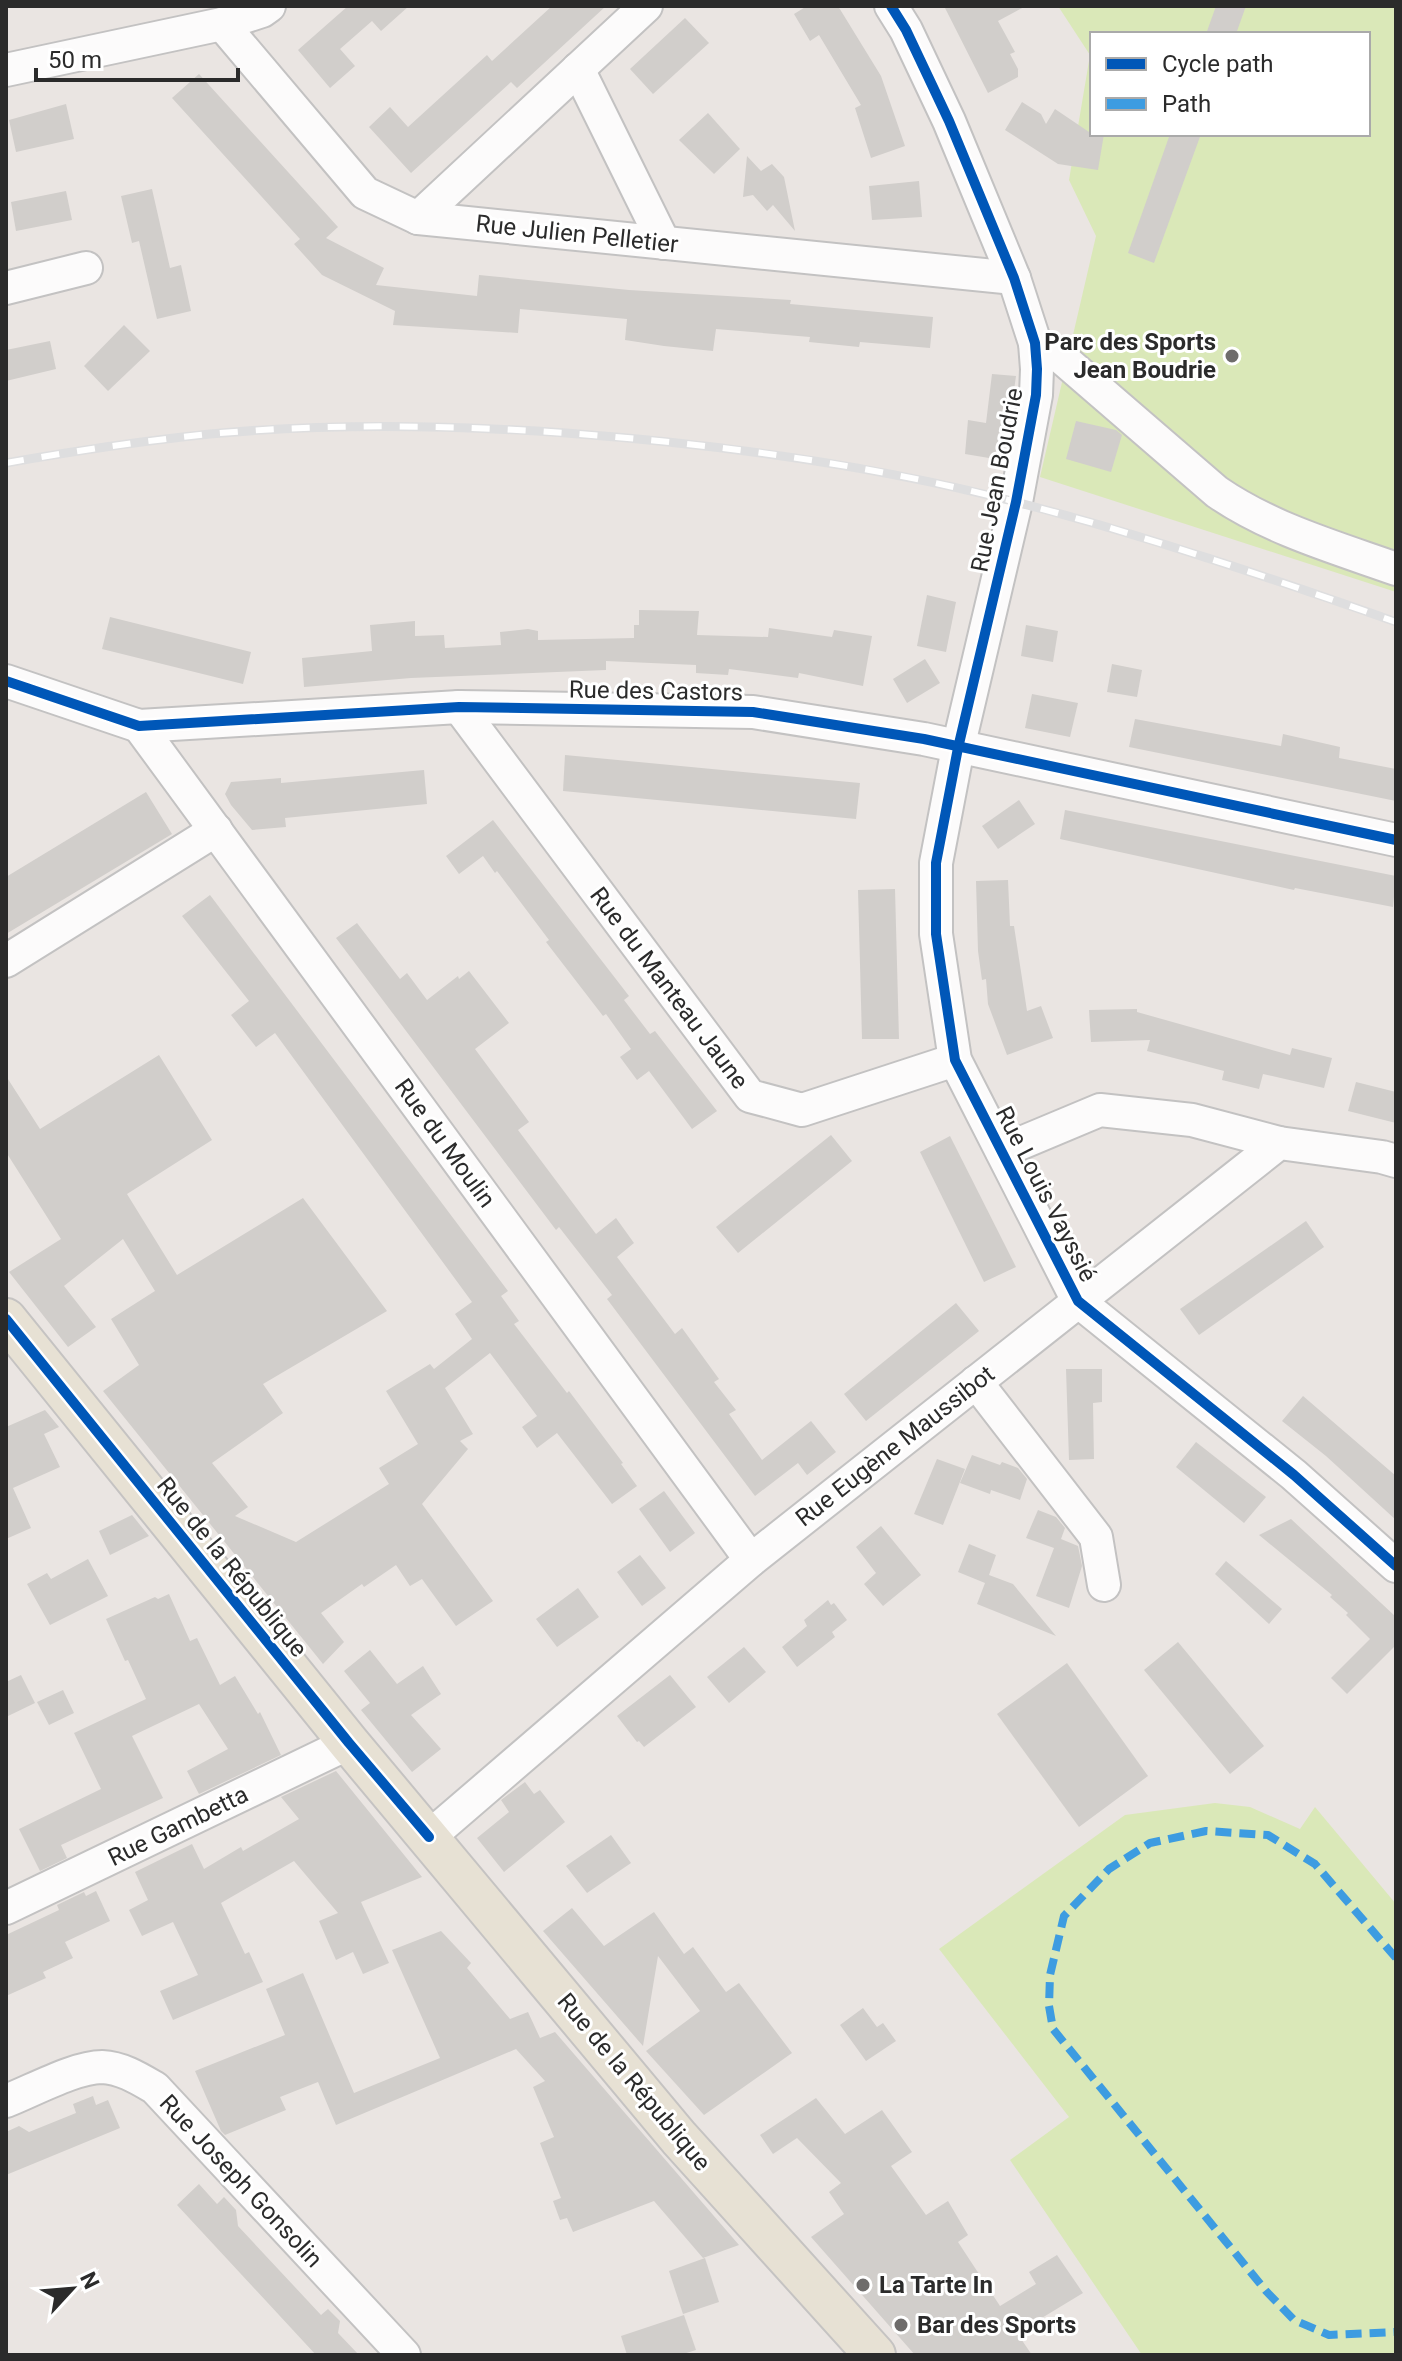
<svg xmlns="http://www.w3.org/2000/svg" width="1402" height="2361" viewBox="0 0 1402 2361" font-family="Roboto,sans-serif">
	<rect width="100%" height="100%" fill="#eae5e2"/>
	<g fill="#dae8b8" fill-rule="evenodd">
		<path d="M1058 6H1396V592L1040 477 1096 236 1069 180 1090 55ZM1092 34H1368V134H1092Z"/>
		<path d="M1215 1803 1250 1807 1300 1829 1315 1807 1396 1904V2355H1142L1010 2160 1069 2117 939 1949 1125 1815Z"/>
	</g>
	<g fill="#d1cecb">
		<path d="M348 6H409L381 31 372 21 340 49 355 66 330 88 298 50Z"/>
		<path d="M552 6H606L517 88 511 82 411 173 369 127 390 107 408 127 487 55 492 61Z"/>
		<path d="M807 6H838L881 76 905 146 871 158 855 108 861 105 819 35 810 41 794 14Z"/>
		<path d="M944 6H1026L998 21 1015 52 1010 54 1018 69V77L988 93Z"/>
		<path d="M1216 6H1246L1236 34H1206Z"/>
		<path d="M685 18 709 43 653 94 630 69Z"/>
		<path d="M199 74 338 227 326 238 384 268 376 285 477 296 479 275 629 290 791 300 790 304 933 317 930 348 860 342 859 347 809 342 810 337 716 329 713 351 664 346 625 340 627 319 520 309 518 333 393 325 395 311 322 275 294 244 300 239 172 98Z"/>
		<path d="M1022 102 1041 114 1046 124 1055 109 1092 134H1104L1098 170 1058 164 1005 130Z"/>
		<path d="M66 104 74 139 16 152 9 120Z"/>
		<path d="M708 113 740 149 714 174 679 140Z"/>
		<path d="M1170 134H1201L1154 263 1128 253Z"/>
		<path d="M747 156 761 171 772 164 784 177 795 231 773 205 767 211 753 195 743 197Z"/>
		<path d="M919 181 922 217 872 220 869 186Z"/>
		<path d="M152 189 170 268 181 265 191 311 157 319 139 241 132 243 121 196Z"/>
		<path d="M66 191 72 220 16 231 11 202Z"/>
		<path d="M124 325 150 351 108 391 84 366Z"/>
		<path d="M50 341 56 369 6 381V350Z"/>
		<path d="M992 374 1016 376 1007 439 999 438 995 459 965 454 968 420 986 423Z"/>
		<path d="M1076 421 1116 430 1122 435 1111 472 1066 459Z"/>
		<path d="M927 595 956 602 946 652 917 646Z"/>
		<path d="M639 610 699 611 697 635 768 637 769 628 832 637 834 630 872 636 863 686 799 673 798 678 729 669 728 675 696 673V665L606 661V670L411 678 304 687 302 658 372 651 370 625 415 621V636L444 635 445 648 501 645 500 632 528 629 538 631V640L634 638V625H639Z"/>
		<path d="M110 617 251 652 243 684 102 649Z"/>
		<path d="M1026 625 1058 631 1053 662 1021 656Z"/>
		<path d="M925 659 940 683 907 703 893 679Z"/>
		<path d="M1112 664 1142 670 1137 697 1107 692Z"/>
		<path d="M1032 694 1078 703 1070 737 1025 728Z"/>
		<path d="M1135 719 1281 746 1283 734 1340 747 1339 758 1396 769V801L1129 747Z"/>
		<path d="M565 755 860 783 856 819 563 791Z"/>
		<path d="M424 770 427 804 285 818 286 827 252 830 231 805 225 794 231 782 281 778V783Z"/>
		<path d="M146 792 172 834 6 934V877Z"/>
		<path d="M1019 800 1035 824 998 849 982 826Z"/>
		<path d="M1065 810 1396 876 1393 907 1295 888 1294 890 1060 839Z"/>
		<path d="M493 820 629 996 624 1000 650 1034 655 1031 717 1111 692 1129 649 1071 637 1080 620 1057 631 1049 606 1014 603 1016 546 942 549 940 497 871 495 873 483 856 459 874 446 856Z"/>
		<path d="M1008 880 1010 926H1014L1027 1011 1041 1006 1053 1038 1007 1055 988 1004 986 979 982 980 978 951 976 881Z"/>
		<path d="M895 889 899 1039H862L858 890Z"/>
		<path d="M210 895 508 1291 501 1296 519 1321 514 1324 567 1393 569 1391 623 1463 621 1464 637 1486 612 1504 557 1433 537 1448 522 1427 537 1416 490 1353 445 1388 473 1434 460 1441 468 1449 422 1504 493 1601 456 1626 422 1579 410 1586 396 1565 364 1587 362 1584 321 1613 344 1642 323 1664 103 1391 139 1365 111 1319 155 1291 123 1239 64 1286 96 1327 68 1347 9 1272 61 1239 6 1152V1076L40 1129 159 1055 212 1140 127 1194 177 1275 303 1198 387 1311 263 1384 283 1413 212 1463 248 1507 235 1516 296 1542 389 1484 379 1468 418 1444 386 1391 430 1364 434 1369 472 1339 455 1314 472 1302 275 1033 256 1047 231 1015 249 1001 182 916Z"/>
		<path d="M357 923 400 979 407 973 427 1000 458 976 459 979 469 971 509 1023 475 1049 529 1122 518 1130 596 1234 616 1218 634 1243 617 1257 675 1334 682 1328 719 1379 714 1382 736 1410 729 1414 762 1460 811 1421 836 1452 807 1475 798 1463 755 1496 607 1299 612 1295 559 1227 556 1230 336 938Z"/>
		<path d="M1137 1009V1012L1290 1055 1292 1048 1332 1058 1324 1088 1263 1074 1259 1089 1222 1080 1224 1071 1147 1051 1150 1040 1091 1042 1089 1010Z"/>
		<path d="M1356 1082 1396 1092V1123L1348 1111Z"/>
		<path d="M831 1135 852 1161 738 1253 716 1227Z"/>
		<path d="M950 1136 1016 1267 984 1282 920 1152Z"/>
		<path d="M1306 1221 1324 1247 1199 1335 1180 1309Z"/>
		<path d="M956 1303 979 1331 866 1421 844 1394Z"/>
		<path d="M1066 1369H1102V1402L1093 1403 1094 1459 1069 1460Z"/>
		<path d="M1303 1396 1396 1476V1520L1326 1456 1282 1421Z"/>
		<path d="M45 1410 59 1427 44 1434 60 1467 13 1488 31 1528 6 1539V1427Z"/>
		<path d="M1196 1442 1266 1497 1244 1523 1176 1467Z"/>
		<path d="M972 1455 1000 1465 1002 1462 1018 1468 1027 1479 1020 1500 991 1490 990 1494 960 1483Z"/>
		<path d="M937 1459 965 1469 943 1525 914 1514Z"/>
		<path d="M664 1491 695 1533 670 1552 639 1509Z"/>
		<path d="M1038 1510 1056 1517 1065 1528 1061 1539 1078 1546 1082 1566 1069 1608 1036 1596 1054 1548 1026 1538Z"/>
		<path d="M132 1515 149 1536 110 1555 99 1531Z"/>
		<path d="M1291 1519 1396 1617V1645L1347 1694 1331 1678 1370 1639 1346 1615 1348 1613 1330 1597 1332 1595 1259 1535Z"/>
		<path d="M881 1526 921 1575 883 1606 864 1584 876 1573 856 1547Z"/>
		<path d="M969 1544 996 1555 989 1575 1013 1584 1056 1636 977 1604 985 1583 958 1572Z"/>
		<path d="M640 1555 666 1588 642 1606 617 1572Z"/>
		<path d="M88 1559 108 1596 50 1625 27 1584 47 1573 51 1579Z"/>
		<path d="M1226 1561 1282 1609 1269 1624 1215 1574Z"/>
		<path d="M578 1588 599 1617 557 1647 536 1619Z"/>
		<path d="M169 1594 190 1641 197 1638 220 1685 235 1676 258 1714 260 1712 281 1755 199 1794 187 1771 228 1749 199 1704 132 1736 163 1798 61 1845 67 1858 40 1871 19 1829 101 1789 74 1733 146 1699 128 1660 125 1661 106 1619 155 1597 158 1599Z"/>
		<path d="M828 1600 831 1605 834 1603 847 1620 832 1632 835 1637 797 1667 782 1647 807 1626 804 1620Z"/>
		<path d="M1178 1642 1264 1746 1230 1774 1144 1670Z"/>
		<path d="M744 1647 766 1672 729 1703 707 1677Z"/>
		<path d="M370 1650 397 1684 423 1666 441 1694 411 1715 441 1749 412 1772 361 1710 370 1703 344 1671Z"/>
		<path d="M1067 1663 1148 1776 1079 1827 997 1714Z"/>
		<path d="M21 1675 35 1703 6 1717V1682Z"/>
		<path d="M670 1675 696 1707 644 1747 639 1741 637 1742 617 1716Z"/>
		<path d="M63 1690 74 1713 49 1725 37 1702Z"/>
		<path d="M336 1771 422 1877 361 1902 389 1963 363 1974 353 1952 336 1960 319 1921 338 1913 294 1861 221 1903 245 1954 249 1952 263 1982 173 2020 160 1991 198 1975 173 1922 142 1936 129 1910 148 1900 135 1872 192 1844 204 1869 241 1847 243 1851 299 1819 281 1797Z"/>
		<path d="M525 1782 534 1794 540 1790 565 1822 504 1872 477 1838 509 1812 501 1800Z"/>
		<path d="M611 1835 631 1863 587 1893 566 1866Z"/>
		<path d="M96 1891 110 1921 65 1942 73 1958 43 1972 46 1978 6 1996V1935L59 1910 57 1905 84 1892 86 1896Z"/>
		<path d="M572 1908 604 1946 654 1912 684 1954 693 1947 726 1992 739 1983 792 2053 704 2115 646 2051 700 2011 658 1956 643 2046 543 1931Z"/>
		<path d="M441 1931 471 1963 467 1968 510 2019 528 2012 540 2038 555 2032 739 2245 703 2258 654 2201 573 2232 567 2218 560 2220 553 2201 561 2198 540 2143 554 2137 533 2087 545 2081 516 2049 336 2125 318 2082 280 2097 286 2110 225 2135 221 2131 195 2071 285 2035 266 1989 303 1973 354 2093 440 2058 392 1950Z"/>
		<path d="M863 2008 877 2027 883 2023 896 2041 866 2061 840 2025Z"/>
		<path d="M93 2096 96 2105 108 2100 120 2128 6 2175V2132L19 2126 29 2132 76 2113 73 2104Z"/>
		<path d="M816 2098 845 2134 882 2110 912 2152 891 2166 926 2215 948 2201 968 2235 958 2242 1000 2306 1036 2284 1029 2272 1057 2255 1083 2293 1017 2333 1032 2355H915L811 2237 844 2214 829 2192 841 2183 797 2138 773 2154 760 2135Z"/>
		<path d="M199 2184 217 2204 224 2197 236 2210 238 2226 321 2315 328 2309 340 2321 338 2333 359 2355H316L177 2205Z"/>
		<path d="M705 2258 719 2302 683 2314 669 2271Z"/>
		<path d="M684 2315 696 2350 680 2355H627L621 2336Z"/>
	</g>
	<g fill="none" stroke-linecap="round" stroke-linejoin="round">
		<defs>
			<g id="minor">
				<path d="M891 6 906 30 949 121 1014 278 1035 343 1037 369 1036 395 1016 502 958 748 936 863V934L955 1060 1078 1301 1294 1475 1396 1566"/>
				<path d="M222 24 365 193 418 218 1014 278"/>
				<path d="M578 69 664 243"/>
				<path d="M6 70 222 24 262 11 269 6"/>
				<path d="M418 218 646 6"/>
				<path d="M6 288 86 268"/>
				<path d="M1035 343 1056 353 1217 492C1271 529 1334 547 1396 569"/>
				<path d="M6 681 139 726 459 707 753 712 924 739 1396 840"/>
				<path d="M459 707 750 1096 802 1110 955 1060"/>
				<path d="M139 726 751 1560"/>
				<path d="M6 961 216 830"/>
				<path d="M1002 1151 1100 1110 1192 1120 1279 1143"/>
				<path d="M976 1382 1096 1537 1104 1585"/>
				<path d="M429 1837 751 1560 1279 1143 1382 1157 1396 1161"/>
				<path d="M6 1908 349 1743"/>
				<path d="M6 2101C32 2091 75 2067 102 2067 122 2068 138 2078 155 2088L404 2355"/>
			</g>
			<path id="major" d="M6 1319 349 1743 679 2138 875 2355"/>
		</defs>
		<use href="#minor" stroke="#c3c2c2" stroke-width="36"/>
		<use href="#major" stroke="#c5c3c2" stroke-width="44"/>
		<use href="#minor" stroke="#fcfbfb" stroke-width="32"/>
		<use href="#major" stroke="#e7e1d4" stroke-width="40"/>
		<defs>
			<path id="rail" d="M6 463C74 451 142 441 210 434 328 423 448 425 566 433 717 444 869 464 1016 502 1144 535 1271 578 1396 622"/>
		</defs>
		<use href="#rail" stroke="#dededf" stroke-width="9"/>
		<use href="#rail" stroke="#fff" stroke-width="6" stroke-dasharray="18" stroke-linecap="butt"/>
		<path stroke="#3d9ce1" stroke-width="8" stroke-dasharray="16 8" stroke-linecap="butt" d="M1396 1958 1315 1864 1268 1835 1206 1831 1150 1843 1109 1869 1064 1916 1050 1975 1049 2006 1053 2029 1266 2291 1294 2320 1329 2335 1396 2332"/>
		<defs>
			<g id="cycleway">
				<path d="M891 6 906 30 949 121 1014 278 1035 343 1037 369 1036 395 1016 502 958 748 936 863V934L955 1060 1078 1301 1294 1475 1396 1566"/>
				<path d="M6 681 139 726 459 707 753 712 924 739 1396 840"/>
				<path d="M6 1319 349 1743 429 1837"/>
			</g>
		</defs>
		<use href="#cycleway" stroke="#fff" stroke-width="15"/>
		<use href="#cycleway" stroke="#0057b8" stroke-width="10"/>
	</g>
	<g fill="#6e6c6b" stroke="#fff" stroke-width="3">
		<circle cx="1232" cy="356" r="8"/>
		<circle cx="863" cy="2285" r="8"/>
		<circle cx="901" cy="2325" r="8"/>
	</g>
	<g text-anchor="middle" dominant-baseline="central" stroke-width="6" stroke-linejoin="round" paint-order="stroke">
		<g font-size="24" fill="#2b2b2b" stroke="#fff">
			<text transform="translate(577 234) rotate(6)">Rue Julien Pelletier</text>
			<text transform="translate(997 480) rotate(-79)">Rue Jean Boudrie</text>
			<text transform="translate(656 691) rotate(1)">Rue des Castors</text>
			<text transform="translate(669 988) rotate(53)">Rue du Manteau Jaune</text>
			<text transform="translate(445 1143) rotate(54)">Rue du Moulin</text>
			<text transform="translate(1046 1194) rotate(63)">Rue Louis Vayssié</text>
			<text transform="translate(895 1446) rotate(-38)">Rue Eugène Maussibot</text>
			<text transform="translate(232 1567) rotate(51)">Rue de la République</text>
			<text transform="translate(178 1826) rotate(-26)">Rue Gambetta</text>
			<text transform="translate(634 2082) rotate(50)">Rue de la République</text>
			<text transform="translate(241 2181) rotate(47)">Rue Joseph Gonsolin</text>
		</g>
		<g font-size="24" font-weight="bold" fill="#2b2b2b" stroke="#fff" text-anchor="start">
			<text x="1216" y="342" text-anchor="end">Parc des Sports<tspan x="1216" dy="28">Jean Boudrie</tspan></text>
			<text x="879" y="2285">La Tarte In</text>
			<text x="917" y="2325">Bar des Sports</text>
		</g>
	</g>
	<rect width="1402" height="2361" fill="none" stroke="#2b2b2b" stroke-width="16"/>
	<rect x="1090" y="32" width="280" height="104" fill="#ffffff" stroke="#aaaaaa" stroke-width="2"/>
	<rect x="1106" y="58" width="40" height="12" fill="#0057b8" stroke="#aaaaaa" stroke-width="2"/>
	<text x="1162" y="72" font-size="24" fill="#2b2b2b">Cycle path</text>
	<rect x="1106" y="98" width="40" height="12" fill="#3d9ce1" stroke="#aaaaaa" stroke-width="2"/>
	<text x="1162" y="112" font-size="24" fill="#2b2b2b">Path</text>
	<g transform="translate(72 2289) rotate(64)" stroke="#ffffff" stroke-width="6" paint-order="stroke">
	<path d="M0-6L14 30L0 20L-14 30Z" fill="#2b2b2b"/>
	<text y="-12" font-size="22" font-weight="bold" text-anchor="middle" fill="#2b2b2b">N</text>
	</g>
	<path d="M36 68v12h202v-12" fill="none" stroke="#2b2b2b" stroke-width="4"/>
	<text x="48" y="68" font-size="24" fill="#2b2b2b" stroke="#ffffff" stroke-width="6" paint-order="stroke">50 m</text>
</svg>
